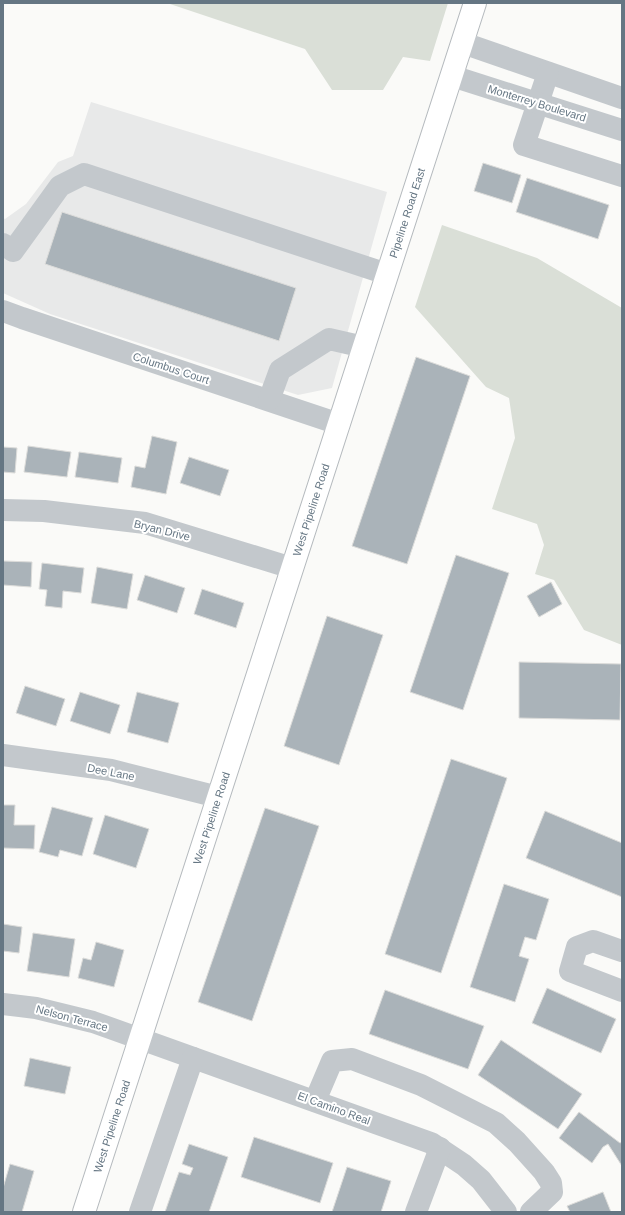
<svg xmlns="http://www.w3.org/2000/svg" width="625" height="1215" viewBox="0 0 625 1215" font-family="Helvetica,sans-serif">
	<rect width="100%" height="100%" fill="#fafaf8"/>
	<path fill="#e8e9e9" d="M91 102 387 192 332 388 298 395 50 314 3 293V218L5 219 26 204 58 162 73 156Z"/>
	<g fill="#dadfd7">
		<path d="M167 3H448L430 61 403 57 383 90H332L305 49Z"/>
		<path d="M442 225 537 258 622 308V645L584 630 554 580 535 574 544 545 537 524 492 509 515 438 509 398 486 387 415 307Z"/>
	</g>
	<g fill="#aab3b9" stroke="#dcdcda">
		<path d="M483 163 521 175 512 203 474 191Z"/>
		<path d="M527 178 609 205 598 239 516 212Z"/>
		<path d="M62 212 296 288 279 341 45 264Z"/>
		<path d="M416 357 470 376 407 564 352 546Z"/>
		<path d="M152 436 177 442 166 494 131 487 135 466 145 468Z"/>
		<path d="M28 446 71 452 67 477 24 472Z"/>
		<path d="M3 447 17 448 15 473 3 472Z"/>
		<path d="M79 452 122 458 118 483 75 477Z"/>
		<path d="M189 457 229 470 220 496 180 483Z"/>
		<path d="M456 555 509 573 463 710 410 692Z"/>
		<path d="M3 561 32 562 31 587 3 585Z"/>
		<path d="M42 563 84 568 81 593 63 591 62 608 45 606 47 590 39 589Z"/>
		<path d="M97 567 133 574 127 609 91 603Z"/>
		<path d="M145 575 185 588 177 613 137 600Z"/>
		<path d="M551 582 562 604 539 617 527 596Z"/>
		<path d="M202 589 244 603 236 628 194 614Z"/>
		<path d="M327 616 383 635 339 765 284 746Z"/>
		<path d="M519 662 621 664 620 720 519 718Z"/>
		<path d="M25 686 65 699 56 726 16 713Z"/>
		<path d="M80 692 120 705 110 734 70 721Z"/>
		<path d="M137 692 179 703 168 743 127 732Z"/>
		<path d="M451 759 507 778 441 973 385 954Z"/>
		<path d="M3 805H15L14 825H35L34 849 3 848Z"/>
		<path d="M52 807 93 818 82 856 60 850 58 857 39 852Z"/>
		<path d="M265 808 319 826 252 1021 198 1002Z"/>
		<path d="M545 811 622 843V897L526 858Z"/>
		<path d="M105 815 149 829 136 868 93 854Z"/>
		<path d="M504 884 549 899 536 940 525 937 519 956 529 959 515 1002 470 987Z"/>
		<path d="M3 924 22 927 19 953 3 951Z"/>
		<path d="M33 933 75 939 69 977 27 971Z"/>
		<path d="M96 942 124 950 114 987 78 978 83 958 91 960Z"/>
		<path d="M547 988 616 1019 601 1053 532 1023Z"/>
		<path d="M385 990 484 1026 468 1069 369 1034Z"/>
		<path d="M501 1040 582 1094 558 1129 478 1075Z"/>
		<path d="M30 1058 71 1067 65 1094 24 1086Z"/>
		<path d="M579 1112 620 1143 622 1142V1166L608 1144 603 1147 592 1163 559 1138Z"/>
		<path d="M254 1137 333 1163 320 1203 241 1177Z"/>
		<path d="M189 1144 228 1157 209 1212H165L179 1172 190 1175 193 1168 182 1164Z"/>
		<path d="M10 1164 34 1171 22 1212H3V1188Z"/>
		<path d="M347 1167 391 1181 381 1212H332Z"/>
		<path d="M603 1192 611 1212H570L567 1206Z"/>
	</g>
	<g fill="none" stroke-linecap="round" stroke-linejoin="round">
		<defs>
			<g id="major">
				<path id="s1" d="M84 1212 475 3"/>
			</g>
		</defs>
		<use href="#major" stroke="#b5babe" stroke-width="24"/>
		<g stroke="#c3c8cc" stroke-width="22">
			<path d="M463 43 622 98"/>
			<path d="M548 73 524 145 622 176"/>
			<path d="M452 76 622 130"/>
			<path d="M3 244 13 251 60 186 84 174 387 274"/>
			<path d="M3 311 22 318 339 424"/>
			<path d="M269 400 280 370 329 339 364 347"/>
			<path d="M3 510 44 511 145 523 292 568"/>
			<path d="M3 755 111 770 218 797"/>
			<path d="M622 951 593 941 577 947 570 971 622 991"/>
			<path d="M3 1004 36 1008 93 1022 431 1143 464 1165 481 1180 506 1212"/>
			<path d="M315 1101 332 1061 352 1059 421 1085 496 1123 517 1142 544 1172 551 1183 552 1192 531 1212"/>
			<path d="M140 1212 193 1058"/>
			<path d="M416 1212 440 1148"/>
		</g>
		<use href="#major" stroke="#fff" stroke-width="22"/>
	</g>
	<g text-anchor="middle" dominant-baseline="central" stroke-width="4" stroke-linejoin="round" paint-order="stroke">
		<g font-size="11" fill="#657683" stroke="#fff">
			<text transform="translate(537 103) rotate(17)">Monterrey Boulevard</text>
			<text stroke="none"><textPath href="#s1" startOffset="1050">Pipeline Road East</textPath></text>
			<text transform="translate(171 368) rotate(18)">Columbus Court</text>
			<text stroke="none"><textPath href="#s1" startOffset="738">West Pipeline Road</textPath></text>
			<text transform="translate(162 530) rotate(14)">Bryan Drive</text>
			<text transform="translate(111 772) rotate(11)">Dee Lane</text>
			<text stroke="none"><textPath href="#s1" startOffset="414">West Pipeline Road</textPath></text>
			<text transform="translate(72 1018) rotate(15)">Nelson Terrace</text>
			<text transform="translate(334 1108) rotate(20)">El Camino Real</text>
			<text stroke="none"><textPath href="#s1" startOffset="90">West Pipeline Road</textPath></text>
		</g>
	</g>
	<rect width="625" height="1215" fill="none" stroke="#657683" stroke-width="8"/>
</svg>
